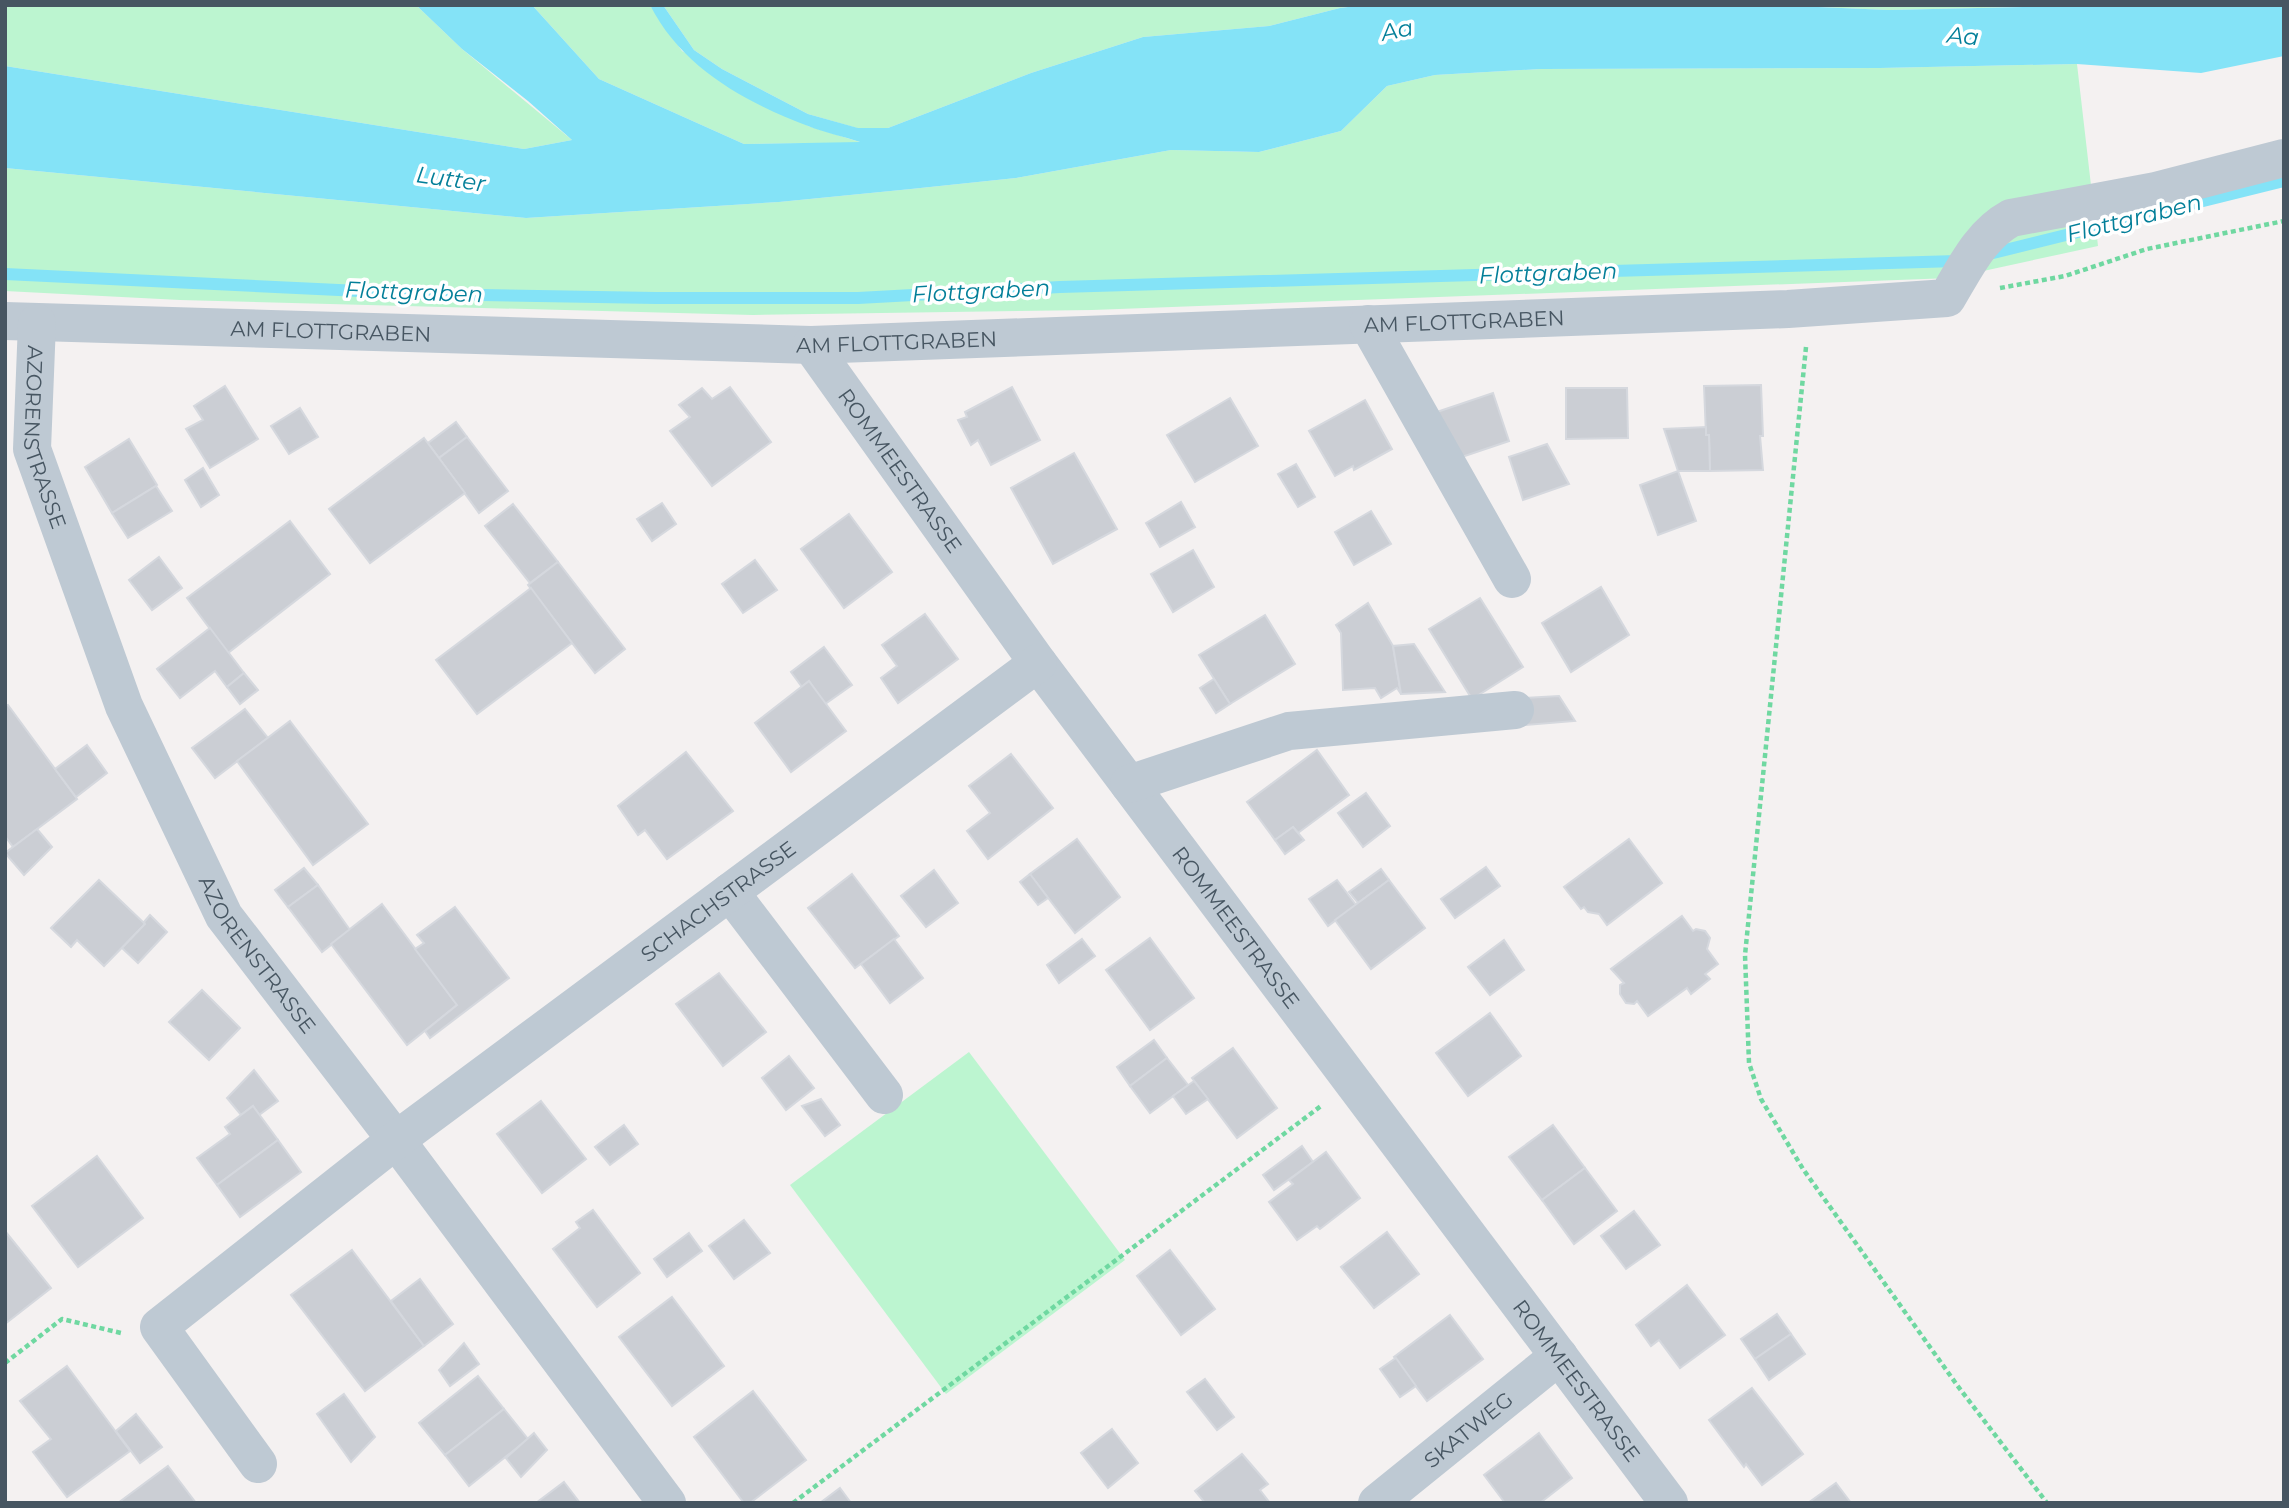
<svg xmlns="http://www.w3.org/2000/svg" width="2289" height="1508" viewBox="0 0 2289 1508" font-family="Montserrat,sans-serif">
	<rect width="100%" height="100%" fill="#f4f1f1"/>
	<g fill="#bcf5d0">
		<path d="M5 5H416L462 49 572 140 524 149 5 66Z"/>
		<path d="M532 5H650L682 51 808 126 863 143 744 144 599 79Z"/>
		<path d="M663 5H1364L1340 8 1269 26 1143 37 1031 73 888 128H857L808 114 722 69 694 50Z"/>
		<path d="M1772 5H2119L1888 10Z"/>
		<path d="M2077 64 2098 246 1951 278 1092 310 753 315 180 300 5 291V168L526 218 779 202 911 189 1016 178 1171 150 1259 152 1341 131 1387 86 1435 75 1541 69 1880 68Z"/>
		<path d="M969 1052 1125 1260 946 1394 790 1185Z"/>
	</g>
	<path fill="#84e3f7" d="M416 5H532L599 79 744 144 860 142C843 136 825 133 808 126 745 102 682 68 650 5H663L694 50 722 69 808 114 858 128H888L1031 73 1143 37 1269 26 1340 8 1364 5H1772L1888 10 2119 5H2284V56L2201 73 2077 64 1880 68 1541 69 1435 75 1387 86 1341 131 1259 152 1171 150 1016 178 911 189 779 202 526 218 5 168V66L524 149 572 140 528 101 462 49Z"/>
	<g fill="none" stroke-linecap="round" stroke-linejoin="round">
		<g stroke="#84e3f7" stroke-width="12">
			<path d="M1985 255 2284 181"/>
			<path d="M5 274 423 294 656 298H858L1060 287 1957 261"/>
		</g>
	</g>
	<g fill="#cbced4" stroke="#d5d8de" stroke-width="2">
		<path d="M1761 385 1763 436H1760L1763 470 1710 471 1709 435H1706L1704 386Z"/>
		<path d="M225 386 258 439 210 468 186 429 203 420 194 406Z"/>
		<path d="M730 387 771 442 712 486 670 431 690 417 679 405 702 388 712 399Z"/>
		<path d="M1012 387 1040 440 991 465 978 440 971 445 958 420 967 417 965 412Z"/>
		<path d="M1566 388H1627L1628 438 1566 439Z"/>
		<path d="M1493 393 1509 441 1450 461 1434 413Z"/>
		<path d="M1230 398 1258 446 1195 482 1167 435Z"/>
		<path d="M1365 400 1392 449 1354 470 1353 466 1335 476 1309 431Z"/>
		<path d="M300 408 318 437 289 454 271 426Z"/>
		<path d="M456 422 467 437 439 458 428 443Z"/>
		<path d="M1706 427V435H1709L1710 471H1678L1664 429Z"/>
		<path d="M467 437 508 491 479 513 439 458Z"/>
		<path d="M424 438 465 493 370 563 329 509Z"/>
		<path d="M129 439 157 485 112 513 85 467Z"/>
		<path d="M1547 444 1569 484 1523 500 1509 457Z"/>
		<path d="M1074 453 1117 529 1053 564 1011 488Z"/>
		<path d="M1296 464 1315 497 1298 507 1278 474Z"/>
		<path d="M203 468 219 495 201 507 185 480Z"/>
		<path d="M1678 471 1696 521 1658 535 1640 485Z"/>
		<path d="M156 486 172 511 128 538 112 513Z"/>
		<path d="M1181 502 1195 527 1160 547 1146 523Z"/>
		<path d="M662 503 676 524 652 541 637 519Z"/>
		<path d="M513 504 558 562 530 583 485 526Z"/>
		<path d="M1371 511 1391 544 1354 565 1335 532Z"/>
		<path d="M849 514 892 572 844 608 801 549Z"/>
		<path d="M290 521 330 574 228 653 187 598Z"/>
		<path d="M1193 550 1214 587 1173 612 1151 574Z"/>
		<path d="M159 557 182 588 152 610 129 580Z"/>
		<path d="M755 560 777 590 743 613 722 584Z"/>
		<path d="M558 562 625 649 595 673 528 585Z"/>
		<path d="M1601 587 1629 635 1571 672 1542 623Z"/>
		<path d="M531 588 572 643 477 714 436 660Z"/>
		<path d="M1480 598 1523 667 1472 699 1429 629Z"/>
		<path d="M1368 603 1393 646 1401 694 1397 688 1381 698 1375 688 1343 690 1341 633 1336 625Z"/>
		<path d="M925 614 958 659 898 703 881 678 897 666 882 645Z"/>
		<path d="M1265 615 1295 664 1230 704 1199 655Z"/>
		<path d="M210 628 244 673 227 687 215 671 180 698 157 669Z"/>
		<path d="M1414 644 1445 692 1401 694 1393 646Z"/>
		<path d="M824 647 852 685 825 704 809 681 802 687 791 672Z"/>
		<path d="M244 673 258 690 240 704 227 687Z"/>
		<path d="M1214 679 1230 704 1216 713 1200 688Z"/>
		<path d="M809 681 846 731 791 772 755 723Z"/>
		<path d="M1559 696 1575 721 1526 725 1524 698Z"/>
		<path d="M8 705 77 799 13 847 5 836V706Z"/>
		<path d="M245 709 268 738 215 778 192 748Z"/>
		<path d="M290 721 368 824 313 865 237 761Z"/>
		<path d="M87 745 107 773 76 797 55 769Z"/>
		<path d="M1317 750 1349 795 1298 833 1293 827 1275 840 1247 802Z"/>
		<path d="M686 752 733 811 667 859 645 830 638 835 618 806Z"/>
		<path d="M1011 754 1053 808 988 859 967 831 990 813 969 786Z"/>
		<path d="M1366 793 1390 826 1363 847 1338 813Z"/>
		<path d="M1293 827 1304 840 1285 854 1275 840Z"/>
		<path d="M37 829 52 847 24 875 5 853Z"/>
		<path d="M1077 839 1120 897 1075 933 1030 874Z"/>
		<path d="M1629 839 1662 883 1607 925 1599 914 1588 912 1584 907 1581 909 1564 887Z"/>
		<path d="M1486 867 1500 886 1455 918 1441 899Z"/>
		<path d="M304 868 318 885 288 907 275 890Z"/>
		<path d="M1381 869 1389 880 1358 903 1349 892Z"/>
		<path d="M934 870 958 903 926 927 901 896Z"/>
		<path d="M852 874 899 936 855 968 808 908Z"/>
		<path d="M1030 874 1048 898 1038 905 1020 882Z"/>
		<path d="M99 880 145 924 104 966 77 940 71 947 51 928Z"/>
		<path d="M1337 880 1356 905 1328 926 1309 899Z"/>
		<path d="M1389 880 1425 928 1371 969 1335 920Z"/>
		<path d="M318 885 350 930 322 952 288 907Z"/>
		<path d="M382 904 457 1005 407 1045 331 944Z"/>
		<path d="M455 907 509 978 430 1038 425 1031 457 1005 415 949 424 943 417 935Z"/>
		<path d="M150 915 167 932 138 963 122 948 145 924 144 922Z"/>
		<path d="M1682 916 1693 931 1696 929 1705 931 1710 938 1707 949 1718 964 1705 974 1710 979 1691 994 1687 988 1648 1016 1637 1001 1634 1004 1626 1003 1620 994V985L1624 983 1611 969Z"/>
		<path d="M1150 938 1194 998 1150 1030 1106 970Z"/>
		<path d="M894 939 923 978 890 1003 861 964Z"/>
		<path d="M1082 939 1095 956 1059 983 1047 965Z"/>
		<path d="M1504 940 1524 970 1490 995 1468 967Z"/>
		<path d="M719 973 766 1032 723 1066 676 1004Z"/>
		<path d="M202 990 240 1028 209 1060 169 1022Z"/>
		<path d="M1490 1013 1521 1056 1468 1096 1436 1053Z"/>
		<path d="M1154 1040 1167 1058 1130 1086 1117 1067Z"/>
		<path d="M1233 1048 1277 1108 1237 1138 1192 1078Z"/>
		<path d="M789 1056 814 1088 786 1110 762 1078Z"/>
		<path d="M1167 1058 1188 1085 1150 1113 1130 1086Z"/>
		<path d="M254 1070 278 1101 259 1115 253 1106 241 1115 227 1098Z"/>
		<path d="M1194 1081 1208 1099 1186 1114 1173 1096Z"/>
		<path d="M821 1099 840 1125 825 1136 802 1106Z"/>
		<path d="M541 1101 586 1159 542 1193 497 1134Z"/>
		<path d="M253 1106 278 1140 217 1185 197 1158 230 1134 225 1127Z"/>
		<path d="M624 1125 638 1144 610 1165 595 1147Z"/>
		<path d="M1553 1125 1585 1168 1542 1200 1509 1157Z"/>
		<path d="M278 1140 301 1172 240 1217 217 1185Z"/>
		<path d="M1302 1146 1313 1162 1274 1190 1263 1175Z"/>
		<path d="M1326 1152 1360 1198 1320 1229 1317 1226 1297 1240 1269 1202 1293 1184 1289 1180Z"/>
		<path d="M97 1156 143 1218 78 1267 32 1206Z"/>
		<path d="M1585 1168 1617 1211 1574 1244 1542 1200Z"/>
		<path d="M593 1210 640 1273 597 1307 553 1249 580 1228 576 1222Z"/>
		<path d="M1634 1211 1660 1245 1626 1269 1601 1236Z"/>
		<path d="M744 1220 770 1253 734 1279 709 1246Z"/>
		<path d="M5 1231 51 1288 5 1324Z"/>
		<path d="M1387 1232 1419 1274 1374 1308 1341 1267Z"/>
		<path d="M689 1233 702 1251 667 1277 654 1259Z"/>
		<path d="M352 1250 424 1346 365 1391 291 1295Z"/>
		<path d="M1170 1250 1215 1309 1181 1335 1137 1276Z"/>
		<path d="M420 1279 453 1324 424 1346 391 1301Z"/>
		<path d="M1687 1285 1725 1335 1680 1368 1659 1340 1651 1346 1636 1325Z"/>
		<path d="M672 1297 724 1366 672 1406 619 1337Z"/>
		<path d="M1777 1314 1791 1334 1755 1359 1741 1339Z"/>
		<path d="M1450 1315 1483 1359 1427 1401 1394 1357Z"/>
		<path d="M1791 1334 1805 1354 1769 1380 1755 1359Z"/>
		<path d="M464 1343 479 1364 450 1386 439 1370Z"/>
		<path d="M1396 1358 1416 1386 1400 1397 1380 1369Z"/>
		<path d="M67 1366 130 1451 67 1497 33 1452 51 1439 20 1401Z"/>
		<path d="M478 1376 504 1409 445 1455 419 1423Z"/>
		<path d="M1205 1379 1234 1417 1217 1430 1187 1392Z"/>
		<path d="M1752 1388 1803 1454 1762 1485 1746 1464 1744 1467 1709 1420Z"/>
		<path d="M753 1391 806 1460 750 1503H744L694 1437Z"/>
		<path d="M344 1394 375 1437 351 1462 317 1414Z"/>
		<path d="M504 1409 528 1439 469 1486 445 1455Z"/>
		<path d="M136 1414 162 1447 140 1463 116 1431Z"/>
		<path d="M1112 1429 1138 1463 1108 1488 1081 1453Z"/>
		<path d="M534 1433 547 1450 521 1477 506 1458Z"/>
		<path d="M1539 1433 1572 1478 1540 1503H1505L1484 1475Z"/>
		<path d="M1242 1454 1268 1484 1260 1490 1270 1503H1205L1195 1491Z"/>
		<path d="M168 1466 196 1503H118Z"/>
		<path d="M564 1482 580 1503H536Z"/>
		<path d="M1836 1483 1851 1503H1808Z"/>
		<path d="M840 1488 851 1503H820Z"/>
	</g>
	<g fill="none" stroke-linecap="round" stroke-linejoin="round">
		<g stroke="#6fd8a1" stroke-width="4.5" stroke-dasharray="5 3.5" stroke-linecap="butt">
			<path d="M2000 288 2065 276 2147 249 2284 221"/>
			<path d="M1806 347 1745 955 1749 1063 1761 1099 1803 1169 1957 1385 2047 1503"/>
			<path d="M5 1363 62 1319 121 1333"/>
			<path d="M793 1503 1321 1106"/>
		</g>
		<g stroke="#bec9d3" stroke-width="38">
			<path id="s1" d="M5 321 811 345 1788 309 1947 298C1965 268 1980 235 2011 218L2156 191 2284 158"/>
			<path id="s2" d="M37 323 32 449 124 706 224 916 396 1140 667 1503"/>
			<path d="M1368 324 1512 579"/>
			<path id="s3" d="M811 345 1038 663 1669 1503"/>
			<path d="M1129 784 1289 731 1515 710"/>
			<path d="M730 892 884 1095"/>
			<path id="s4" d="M258 1464 159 1327 396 1140 1038 663"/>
			<path id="s5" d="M1377 1503 1559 1356"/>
		</g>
	</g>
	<g text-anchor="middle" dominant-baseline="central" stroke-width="7" stroke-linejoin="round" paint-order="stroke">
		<g font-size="21" fill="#475662" stroke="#fff">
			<text stroke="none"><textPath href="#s1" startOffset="1460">AM FLOTTGRABEN</textPath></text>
			<text stroke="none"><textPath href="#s1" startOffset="326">AM FLOTTGRABEN</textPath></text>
			<text stroke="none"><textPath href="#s1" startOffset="892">AM FLOTTGRABEN</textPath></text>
			<text stroke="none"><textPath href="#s2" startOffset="116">AZORENSTRASSE</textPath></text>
			<text stroke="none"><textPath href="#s3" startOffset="154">ROMMEESTRASSE</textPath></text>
			<text stroke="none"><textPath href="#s4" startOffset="872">SCHACHSTRASSE</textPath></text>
			<text stroke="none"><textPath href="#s3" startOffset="721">ROMMEESTRASSE</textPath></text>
			<text stroke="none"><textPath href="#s2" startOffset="682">AZORENSTRASSE</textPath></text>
			<text stroke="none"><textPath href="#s3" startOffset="1288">ROMMEESTRASSE</textPath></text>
			<text stroke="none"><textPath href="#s5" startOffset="117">SKATWEG</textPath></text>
		</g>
		<g font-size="23" font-style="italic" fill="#037f99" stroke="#fff">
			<text transform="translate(1397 30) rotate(-11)">Aa</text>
			<text transform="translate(1963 36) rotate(5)">Aa</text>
			<text transform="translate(451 179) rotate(8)">Lutter</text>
			<text transform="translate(2134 218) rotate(-14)">Flottgraben</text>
			<text transform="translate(1548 273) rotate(-2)">Flottgraben</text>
			<text transform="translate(981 291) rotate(-3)">Flottgraben</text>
			<text transform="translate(414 292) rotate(2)">Flottgraben</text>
		</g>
	</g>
	<rect width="2289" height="1508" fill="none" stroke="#475662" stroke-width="14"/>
</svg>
